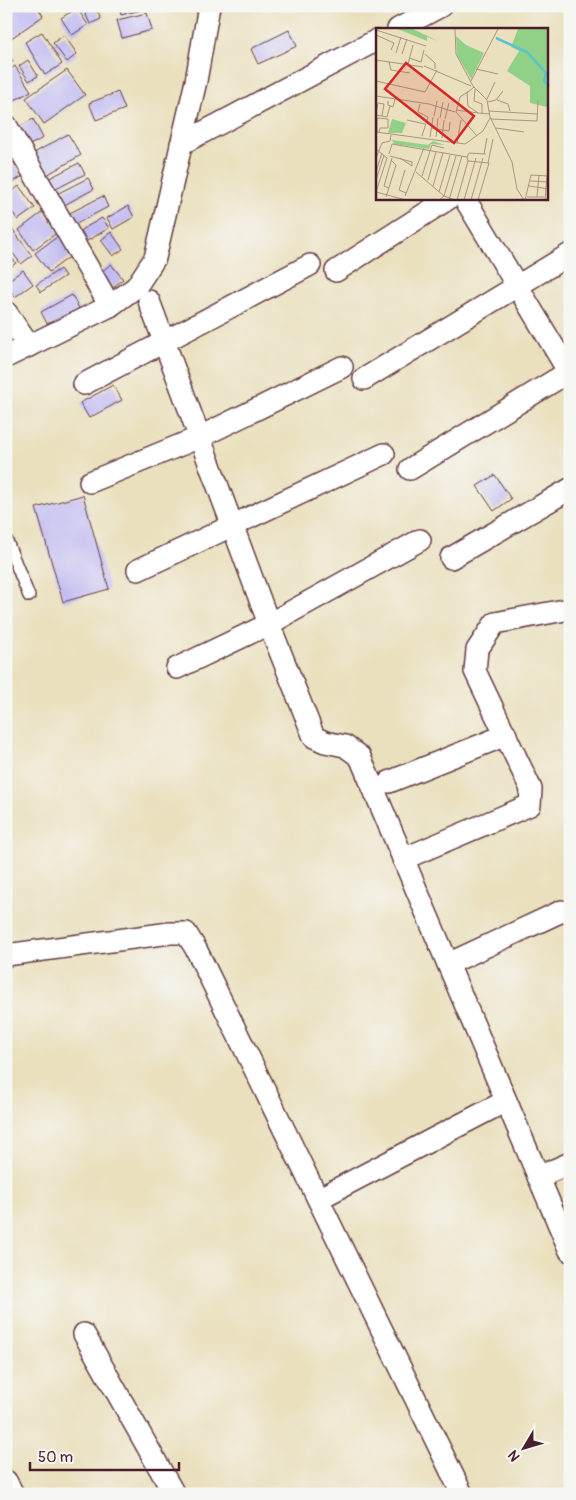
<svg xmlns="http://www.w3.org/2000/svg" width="576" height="1500" viewBox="0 0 576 1500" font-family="Pangolin,sans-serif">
	<rect width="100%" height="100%" fill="#f6f6f2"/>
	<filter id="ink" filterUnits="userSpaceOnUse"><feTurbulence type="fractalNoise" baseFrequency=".02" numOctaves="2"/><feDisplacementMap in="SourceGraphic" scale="10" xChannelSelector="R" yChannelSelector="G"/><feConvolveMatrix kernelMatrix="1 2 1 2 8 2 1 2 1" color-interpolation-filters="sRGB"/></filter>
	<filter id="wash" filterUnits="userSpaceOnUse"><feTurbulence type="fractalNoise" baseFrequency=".0096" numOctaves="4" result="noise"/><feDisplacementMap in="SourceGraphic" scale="20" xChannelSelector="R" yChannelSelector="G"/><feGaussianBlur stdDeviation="1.12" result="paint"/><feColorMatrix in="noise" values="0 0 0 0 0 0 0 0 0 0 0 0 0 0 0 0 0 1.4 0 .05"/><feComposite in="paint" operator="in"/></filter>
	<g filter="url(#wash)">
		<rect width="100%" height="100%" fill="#eae0bd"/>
		<g id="blocks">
			<g fill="#c2bbf1">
				<path d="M6 6H37L43 16 10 39 6 33Z"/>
				<path d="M82 6H95L101 19 90 24Z"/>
				<path d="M119 6H144L145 9 121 15Z"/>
				<path d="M77 8 88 25 72 35 61 18Z"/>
				<path d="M147 13 152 30 122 38 117 20Z"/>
				<path d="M289 30 297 46 258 64 251 49Z"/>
				<path d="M42 32 62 64 45 75 25 42Z"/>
				<path d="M64 35 77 54 67 62 53 43Z"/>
				<path d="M6 50 13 61 6 65Z"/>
				<path d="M28 60 38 76 29 81 19 66Z"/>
				<path d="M15 66 31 91 6 105V72Z"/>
				<path d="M67 70 85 95 44 124 26 98Z"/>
				<path d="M118 92 125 109 96 120 89 103Z"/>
				<path d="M33 119 43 138 22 149 12 131Z"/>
				<path d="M68 134 81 155 40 179 27 157Z"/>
				<path d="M13 161 23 176 6 186V166Z"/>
				<path d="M79 163 85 174 48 193 42 182Z"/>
				<path d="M88 178 94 189 57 209 51 197Z"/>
				<path d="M19 186 35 208 18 220 6 204V196Z"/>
				<path d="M103 196 108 207 72 226 66 215Z"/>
				<path d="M128 206 134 217 113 229 107 218Z"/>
				<path d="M44 211 59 231 33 250 19 230Z"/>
				<path d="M102 218 109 228 87 241 81 230Z"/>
				<path d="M11 227 32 256 21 264 6 244V231Z"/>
				<path d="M111 232 123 249 113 256 101 240Z"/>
				<path d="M61 234 75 253 49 272 35 253Z"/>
				<path d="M6 251 16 263 6 270Z"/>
				<path d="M111 264 123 279 109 291 96 276Z"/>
				<path d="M60 269 65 276 41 292 36 285Z"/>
				<path d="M23 270 33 284 15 297 6 284V282Z"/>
				<path d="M72 295 81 312 50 329 41 312Z"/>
				<path d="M113 385 122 400 89 418 80 403Z"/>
				<path d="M495 475 511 499 494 511 477 486Z"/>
				<path d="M83 495 109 589 63 602 36 508Z"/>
			</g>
		</g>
	</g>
	<g filter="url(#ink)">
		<use href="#blocks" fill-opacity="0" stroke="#623c41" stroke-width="1"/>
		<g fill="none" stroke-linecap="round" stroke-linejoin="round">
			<defs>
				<path id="service" d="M6 539 29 596"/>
				<g id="minor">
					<path d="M398 29 441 6"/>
					<path d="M6 125 110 306"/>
					<path d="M181 144 377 40"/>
					<path d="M465 199 570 374"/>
					<path d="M336 271 448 199"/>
					<path d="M149 301 269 624 314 737 325 742 345 746 360 757 570 1251"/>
					<path d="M6 312 29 346"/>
					<path d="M6 357 110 306 136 287 155 258 196 81 209 6"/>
					<path d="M364 379 570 254"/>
					<path d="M84 384 310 265"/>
					<path d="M410 469 570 371"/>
					<path d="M90 482 200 437 342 367"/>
					<path d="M451 558 570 489"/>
					<path d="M138 570 384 454"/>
					<path d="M177 668 269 624 420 540"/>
					<path d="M389 782 506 735"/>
					<path d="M403 859 530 805 531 789 475 671 477 650 495 623 570 609"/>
					<path d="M6 955 170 933H186L196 949 462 1494"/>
					<path d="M448 964 562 911"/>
					<path d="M538 1177 570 1163"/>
					<path d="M318 1199 506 1101"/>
					<path d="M84 1334 174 1494"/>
					<path d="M6 1481 13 1494"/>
				</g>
			</defs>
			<use href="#service" stroke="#623c41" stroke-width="14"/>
			<use href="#minor" stroke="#623c41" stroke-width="24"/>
			<use href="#service" stroke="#fff" stroke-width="11"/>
			<use href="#minor" stroke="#fff" stroke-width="21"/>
		</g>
	</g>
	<g transform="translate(376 28)">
		<rect width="172" height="172" fill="#eae0bd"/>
		<path d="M22 1H37L62 13 51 9V13ZM142 1H172L171 79 154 75V58L131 43 143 23 135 19ZM80 8 90 17 108 25 95 51 81 27ZM16 91 30 95 26 105H12ZM16 112 52 117 57 113 69 117 55 116 53 121 18 116Z" fill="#91d187"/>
		<path fill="none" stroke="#57c4ce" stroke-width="2.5" d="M120 10 151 24 170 45 168 53 173 58"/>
		<path fill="none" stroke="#aa9383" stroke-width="1" d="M79 1 80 26 97 58 111 72 114 89 136 134 141 161 148 172M0 2 50 18M0 7 18 15 15 22M20 25 25 9M26 26 31 11M49 26 59 35V41M33 30 45 34 48 22M0 32 47 39M13 34 15 42 34 45M32 36 37 17M48 38 95 58M100 41 122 46M0 53 49 64 61 42M95 53 122 1M98 59 91 65 92 78 102 85 114 86M99 61 98 73 106 76V86M93 63 84 69 80 84 101 108M0 68 53 76 79 84M111 71 119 54M121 72 132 76 134 83M12 73V77L17 79 19 71M112 74 120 72 127 63M44 76 42 84 52 89 46 108M80 82 102 85M113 83 161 86M0 85 2 75 8 76 6 88M0 87 11 89 14 78M58 88 61 73M64 90 67 74M69 91 73 75M115 91 161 93 162 72M31 92 49 96M55 100 73 103 74 94M120 100 148 104M0 104 89 116 107 103 114 90M1 104V90L12 91V100H4L3 104M54 109 57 89M60 109 62 90M66 110 68 92M81 115 85 92M0 121 11 130 0 164M13 126 16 116 91 129M108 126 111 110M14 128 36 134V138L24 130M0 130 6 115 14 113 15 107M112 135 117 111M29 142 23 162 30 165M0 144 6 125M40 144 68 168 79 172M46 148 56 117 68 120M0 152 8 127M52 152 60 124M154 153 173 154M57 158 67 125M153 158 173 161M13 160 8 158 16 130M0 164 30 172M63 164 74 127M29 168 48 120M10 169 20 137 15 132M151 169H168M161 169 163 147M63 172 68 168 80 128M73 172 86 128M81 172 92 133M88 172 100 130M95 172 107 130M102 172 113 135 92 133 91 129 93 125 110 126M149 172 155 147 173 148M169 172 171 148"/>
		<path fill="#d62828" fill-opacity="0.15" stroke="#d62828" stroke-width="2.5" d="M30 35 98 88 78 115 9 61Z"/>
		<rect width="172" height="172" fill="none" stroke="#4a1f2b" stroke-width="2.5"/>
	</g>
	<rect width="576" height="1500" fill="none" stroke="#f6f6f2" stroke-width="25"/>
	<g transform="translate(524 1448) rotate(232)" stroke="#f6f6f2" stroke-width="4" paint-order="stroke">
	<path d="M0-4L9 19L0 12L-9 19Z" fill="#4a1f2b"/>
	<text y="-8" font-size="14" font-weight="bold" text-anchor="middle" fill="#4a1f2b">N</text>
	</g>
	<path d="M30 1462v8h149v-8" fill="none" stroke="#4a1f2b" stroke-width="2.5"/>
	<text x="38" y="1462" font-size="15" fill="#4a1f2b" stroke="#f6f6f2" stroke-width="4" paint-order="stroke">50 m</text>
</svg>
